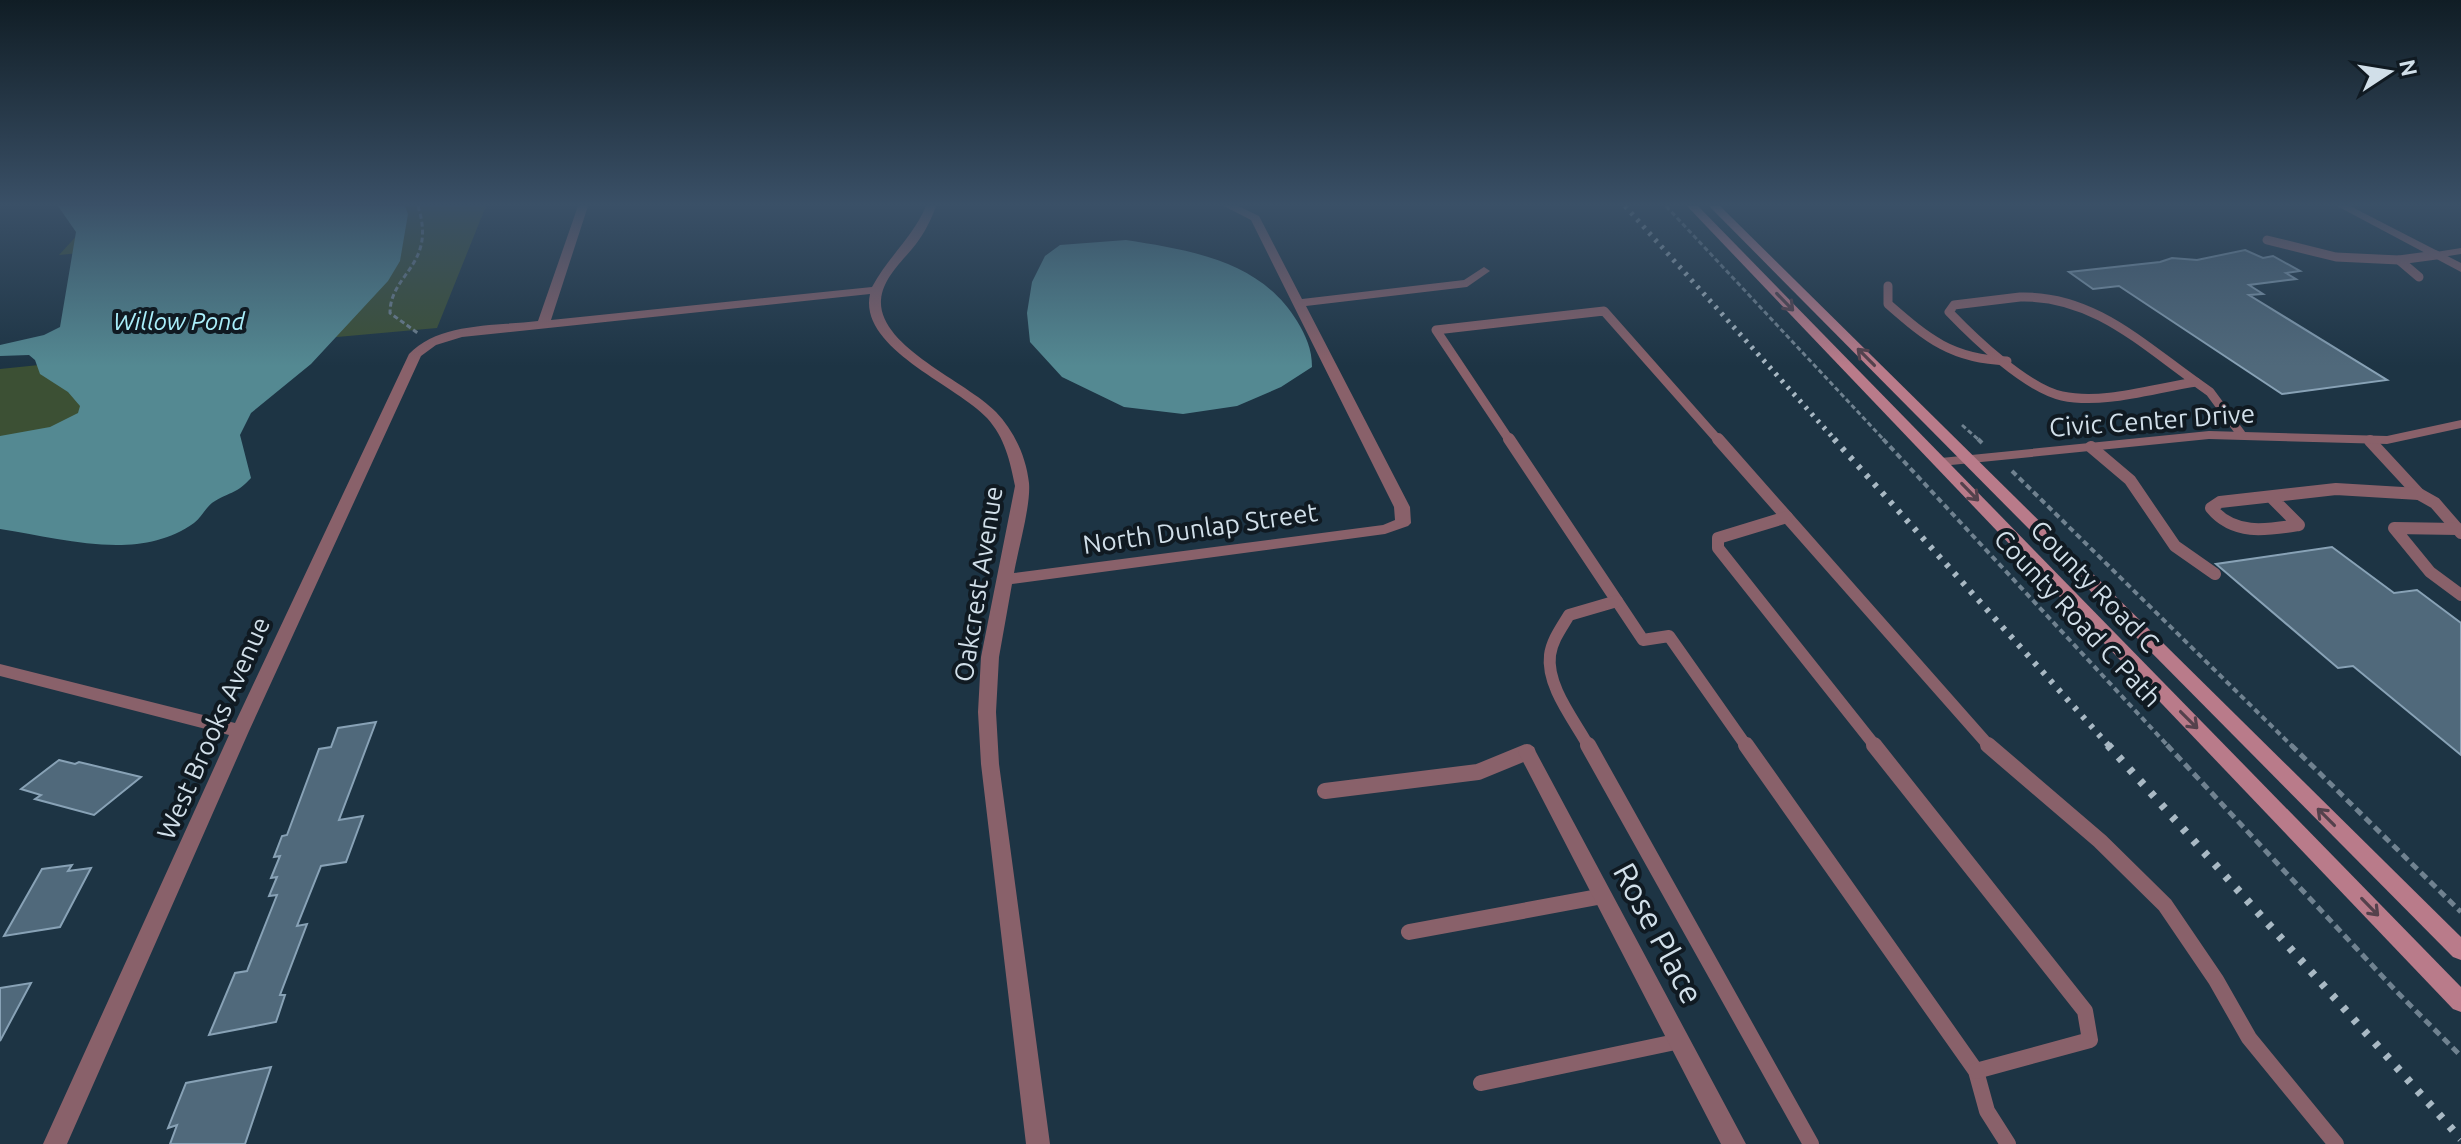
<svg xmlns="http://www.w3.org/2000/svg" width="2461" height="1144" viewBox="0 0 2461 1144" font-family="Ubuntu,sans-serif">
	<rect width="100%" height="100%" fill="#1d3444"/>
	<path fill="#3c5034" d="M104 206H486L437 328 249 345 0 456V369L68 362 160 245 59 255Z"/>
	<g fill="#548992">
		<path d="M58 206H405L408 214 400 261 388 281 311 364 251 413 240 435 251 478C236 494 232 491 215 501 206 506 202 517 194 523 138 563 62 538 0 529V436L50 427 78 413 80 406 68 392 40 374 35 360 29 355 0 356V345L44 335 60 327 76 232Z"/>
		<path d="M1126 240C1190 250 1261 261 1297 321 1306 336 1312 349 1312 367L1281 387 1237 406 1183 414 1124 407 1062 377 1030 342 1027 313 1032 282 1045 256 1060 245Z"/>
	</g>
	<g fill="#50697b" stroke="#88a2b6" stroke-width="2">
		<path d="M2245 250 2263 258 2273 256 2300 271 2286 273 2296 279 2249 285 2263 294 2249 295 2387 380 2282 394 2119 286 2093 289 2069 272 2160 262 2172 258 2197 260Z"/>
		<path d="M2332 547 2394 593 2417 590 2461 623V755L2353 666 2338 668 2216 564Z"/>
		<path d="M376 722 339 820 363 816 346 862 321 866 297 926 307 924 280 995H285L276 1022 209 1035 235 973 247 971 277 895 269 896 277 877 271 878 280 856 274 857 282 836 287 835 319 749 331 747 338 728Z"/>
		<path d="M59 760 75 764 79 762 141 777 94 815 35 799 41 795 21 789Z"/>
		<path d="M72 865 68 871 91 868 60 927 4 936 42 869Z"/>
		<path d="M31 983 0 1041V988Z"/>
		<path d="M271 1067 245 1144H170L177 1125 168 1128 186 1083Z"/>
	</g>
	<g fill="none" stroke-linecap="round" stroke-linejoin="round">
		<g stroke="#708290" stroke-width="3" stroke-dasharray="5 3" stroke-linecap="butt">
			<path d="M418 206C437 266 390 273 390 313L419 334"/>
			<path d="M1666 206 1885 441"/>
			<path d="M1962 425 1980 441"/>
		</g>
		<g stroke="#708290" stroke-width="4" stroke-dasharray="6 4" stroke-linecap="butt">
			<path d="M1883 439 2169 747"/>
			<path d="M1978 439 1982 443"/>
			<path d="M2012 471 2293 747"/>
		</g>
		<g stroke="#708290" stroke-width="5" stroke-dasharray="8 5" stroke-linecap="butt">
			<path d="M2167 745 2397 992 2461 1056"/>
			<path d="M2291 745 2461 912"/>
		</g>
		<g stroke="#89616a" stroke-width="9">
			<path d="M2267 240 2336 257 2399 260"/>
			<path d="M2419 277 2399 260 2436 255"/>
			<path d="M1888 286V304C1928 339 1952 359 2007 361"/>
			<path d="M2020 297C2092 295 2141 343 2196 382 2154 388 2104 405 2062 396 2026 388 1974 338 1949 312L1954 305Z"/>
			<path d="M2196 382 2210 392 2241 434"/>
			<path d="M1510 441 1436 330 1604 311 1719 441"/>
		</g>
		<g stroke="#89616a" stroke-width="12">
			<path d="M1509 439 1643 640 1669 636 1747 747"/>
			<path d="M1718 439 1990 747"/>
			<path d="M2370 441 2419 494 2435 503 2461 533"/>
			<path d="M2091 447 2130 480 2175 546 2215 574"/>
			<path d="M2272 498 2299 525C2267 530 2234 536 2211 508L2220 502 2336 489 2419 494"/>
			<path d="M1787 517 1718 538V548L1876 747"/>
			<path d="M2458 529 2394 528 2430 572 2461 595"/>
			<path d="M1589 747C1575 721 1546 686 1550 655 1552 640 1562 627 1569 615L1617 601"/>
		</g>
		<g stroke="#89616a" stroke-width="16">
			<path d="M1588 745 1811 1144"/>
			<path d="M1746 745 1976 1071 1987 1111 2008 1144"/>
			<path d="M1874 745 2085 1011 2090 1040 1976 1071"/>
			<path d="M1988 745 2100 841 2165 905 2216 980 2249 1038 2336 1144"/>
			<path d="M1325 791 1478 772 1527 752"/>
			<path d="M1409 932 1603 896"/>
			<path d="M1481 1083 1680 1041"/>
		</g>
		<g fill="#89616a" fill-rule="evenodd">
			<path d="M578 206H588L551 320 872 287C888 257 913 237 926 206H936C931 220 925 232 916 244 903 261 883 277 881 300 878 347 966 381 996 412 1014 431 1026 456 1029 483 1031 505 1018 550 1014 573L1383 525 1395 520 1394 507 1251 220 1224 206H1238L1259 216 1302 299 1464 280 1484 267 1490 271 1467 287 1306 306 1410 507 1411 523 1408 526 1385 534 1012 584 999 657 996 712 999 764 1050 1144H1026L981 764 978 712 981 657 1015 486C1010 461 1005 438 987 418 956 385 858 348 870 294L462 337 436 345 421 356 249 731 67 1144H43L229 735 0 676V664L235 723 409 354C439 322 497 326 538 321Z"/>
			<path d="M2461 248V254L2436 258 2430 255 2436 252Z"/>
			<path d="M2461 420V428L2387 444 2209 439 1941 466 1934 462 1941 458 2209 431 2387 436Z"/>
			<path d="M1527 745 1534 747 1536 752 1746 1144H1721L1518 752 1520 747Z"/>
		</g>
		<path fill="#89616a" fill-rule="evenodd" d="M2337 206H2350L2461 263V272Z"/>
		<g fill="#b97b8a" fill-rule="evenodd">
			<path d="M1687 206H1698L2461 987V1012L2453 1009Z"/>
			<path d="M1709 206H1720L2461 937V960L2453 957Z"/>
		</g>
		<path stroke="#a9b9c4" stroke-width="5" stroke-dasharray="3 6" stroke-linecap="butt" d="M1625 206 1836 441"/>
		<path stroke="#a9b9c4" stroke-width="6" stroke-dasharray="4 8" stroke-linecap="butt" d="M1834 439 2110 747"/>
		<path stroke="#a9b9c4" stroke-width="8" stroke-dasharray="5 11" stroke-linecap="butt" d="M2108 745 2461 1139"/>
	</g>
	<defs><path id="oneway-shaft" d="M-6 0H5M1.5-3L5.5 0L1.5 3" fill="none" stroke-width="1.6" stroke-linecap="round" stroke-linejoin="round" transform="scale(2)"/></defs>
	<g stroke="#54414c">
		<use href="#oneway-shaft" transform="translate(1785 302) rotate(46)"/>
		<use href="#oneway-shaft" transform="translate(1866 357) rotate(-135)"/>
		<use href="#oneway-shaft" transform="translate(1970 492) rotate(46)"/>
		<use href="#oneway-shaft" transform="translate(2189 720) rotate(45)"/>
		<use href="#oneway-shaft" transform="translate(2326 817) rotate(-135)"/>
		<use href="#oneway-shaft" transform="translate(2370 907) rotate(46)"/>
	</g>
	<linearGradient id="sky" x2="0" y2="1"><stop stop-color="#101d25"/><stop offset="0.56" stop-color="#3a5067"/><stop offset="1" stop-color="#3a5067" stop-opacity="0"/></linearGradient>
	<rect width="2461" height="366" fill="url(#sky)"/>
	<g text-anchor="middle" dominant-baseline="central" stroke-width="8" stroke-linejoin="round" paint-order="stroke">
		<g font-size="24" font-style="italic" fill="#aaeffb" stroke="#101a22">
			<text x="179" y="321">Willow Pond</text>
		</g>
		<g font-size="26" fill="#d1dfe9" stroke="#101a22">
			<text transform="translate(2152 420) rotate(-4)">Civic Center Drive</text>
			<text transform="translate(1200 528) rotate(-8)">North Dunlap Street</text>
			<text transform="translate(978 584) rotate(-81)">Oakcrest Avenue</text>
			<text transform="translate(2095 586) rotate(46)">County Road C</text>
			<text transform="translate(2078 618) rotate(47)">County Road C Path</text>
			<text transform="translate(213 728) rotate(-66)">West Brooks Avenue</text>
		</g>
		<g font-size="32" fill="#d1dfe9" stroke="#101a22">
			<text transform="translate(1659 933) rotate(62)">Rose Place</text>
		</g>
	</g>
	<g transform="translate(2389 72) rotate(78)" stroke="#101a22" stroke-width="6" paint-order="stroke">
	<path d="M0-6L14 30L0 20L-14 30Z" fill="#d1dfe9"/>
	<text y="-12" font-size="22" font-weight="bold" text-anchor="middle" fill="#d1dfe9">N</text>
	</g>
</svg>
